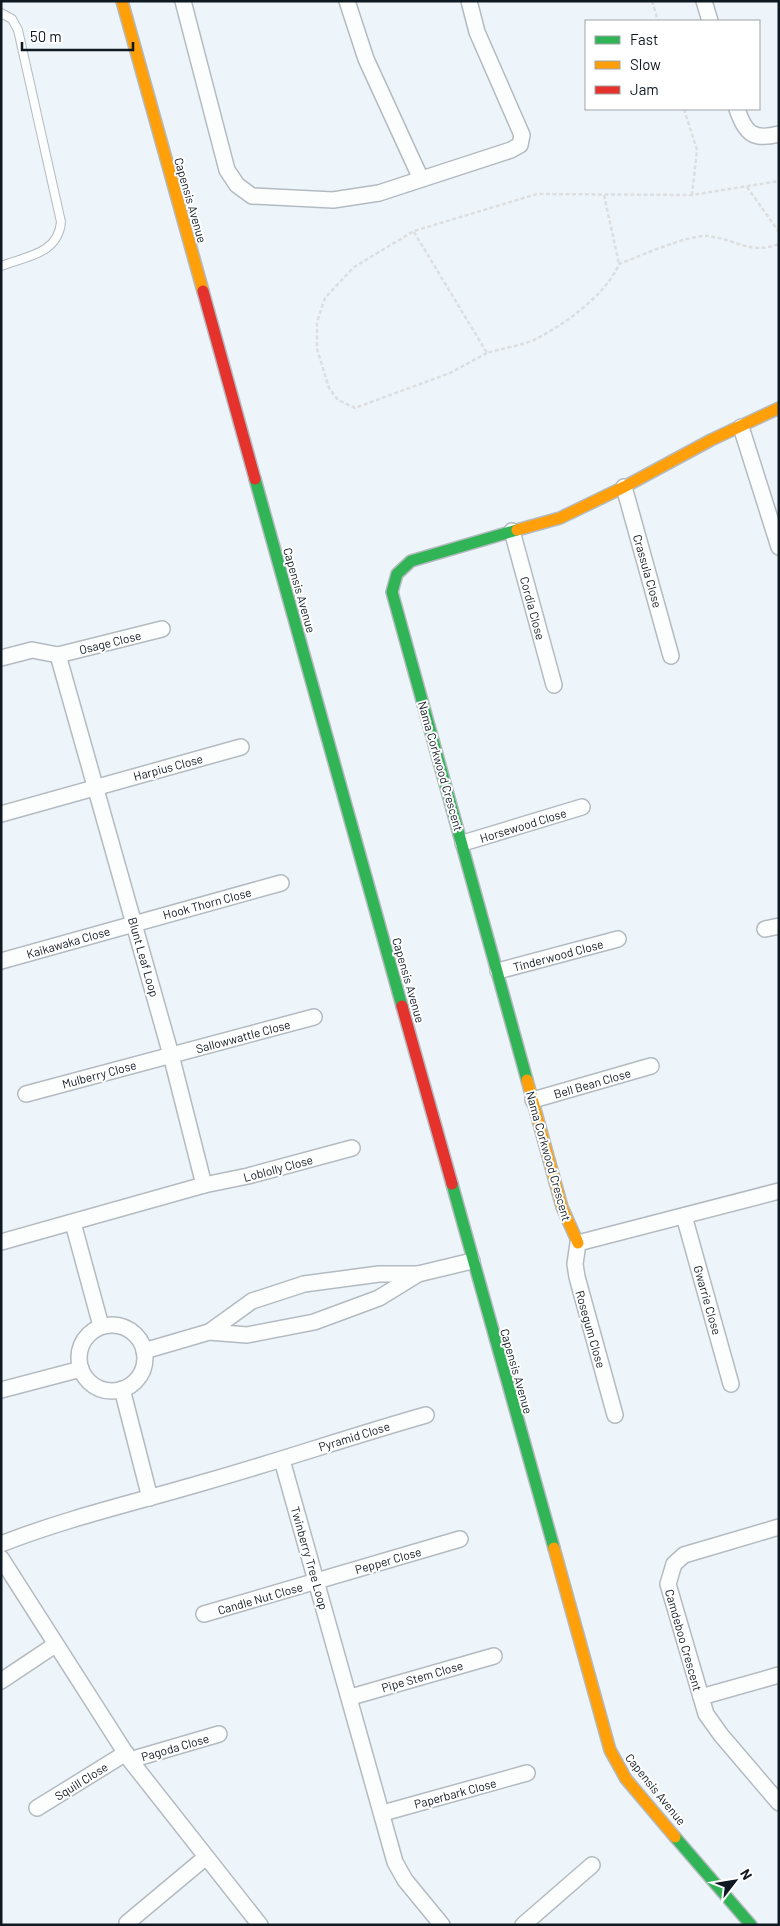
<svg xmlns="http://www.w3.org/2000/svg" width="780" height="1926" viewBox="0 0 780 1926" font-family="Barlow,sans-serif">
	<rect width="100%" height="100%" fill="#eef5fa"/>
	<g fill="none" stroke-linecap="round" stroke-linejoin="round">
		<defs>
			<path id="lane" d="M1 13 12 19 18 30 61 222C58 254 27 256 1 266"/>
			<g id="street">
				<path d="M183 1 227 170 237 185 252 196 333 200 379 193 511 150 520 145 522 135 477 32 469 1"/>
				<path d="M347 1 366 59 421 179"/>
				<path d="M704 1 710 21"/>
				<path d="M737 109C745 133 753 141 779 134"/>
				<path d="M741 427 779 547"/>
				<path d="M624 487 671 656"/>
				<path d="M512 531 554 685"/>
				<path d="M58 655 171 1055 204 1185"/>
				<path d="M58 655 162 629"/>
				<path d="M1 658 32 650 58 655"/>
				<path d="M1 814 241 747"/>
				<path d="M463 843 582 807"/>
				<path d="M765 929 779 926"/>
				<path d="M1 961 281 883"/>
				<path d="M498 971 618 939"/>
				<path d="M26 1094 314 1017"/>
				<path d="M533 1100 651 1066"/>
				<path d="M684 1216 731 1384"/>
				<path d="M73 1223 101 1326"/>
				<path d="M1 1242 204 1185 248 1176 352 1148"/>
				<circle cx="112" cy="1358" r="33"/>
				<path d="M209 1332 252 1301 304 1284 379 1274H418L472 1261"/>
				<path d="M144 1351 209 1332 247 1335 314 1322 379 1298 418 1274"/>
				<path d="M122 1389 150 1498"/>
				<path d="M1 1390 81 1369"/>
				<path d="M615 1415 577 1277 575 1264 578 1243 779 1191"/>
				<path d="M282 1460 395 1862 405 1880 442 1925"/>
				<path d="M779 1527 684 1555 674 1564 668 1584 706 1714 721 1735 779 1803"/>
				<path d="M1 1544C67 1518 137 1502 205 1482 279 1461 352 1436 426 1415"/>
				<path d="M1 1558 130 1760 260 1925"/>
				<path d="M204 1614 460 1539"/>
				<path d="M1 1681 55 1645"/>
				<path d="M351 1697 494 1656"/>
				<path d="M701 1697 779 1675"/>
				<path d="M130 1760 219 1734"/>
				<path d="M37 1808 126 1753"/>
				<path d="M383 1813 527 1773"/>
				<path d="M127 1923 206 1857"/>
				<path d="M523 1925 592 1865"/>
			</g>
			<g id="fast">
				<path d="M255 479 402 1006"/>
				<path d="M517 530 411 561 397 574 392 592 527 1080"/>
				<path d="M452 1184 554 1548"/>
				<path d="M675 1837 751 1925"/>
			</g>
			<g id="slow">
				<path d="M122 1 203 291"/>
				<path d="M517 530 560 518 624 487 711 440 779 408"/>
				<path d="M527 1080 562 1207 578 1243"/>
				<path d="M554 1548 610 1750 626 1779 675 1837"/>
			</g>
			<g id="jam">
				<path d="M203 291 255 479"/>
				<path d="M402 1006 452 1184"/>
			</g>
		</defs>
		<use href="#lane" stroke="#b3bbc1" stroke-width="10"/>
		<use href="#street" stroke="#b3bbc1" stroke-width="18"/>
		<use href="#fast" stroke="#b3bbc1" stroke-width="14"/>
		<use href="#slow" stroke="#b3bbc1" stroke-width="14"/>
		<use href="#jam" stroke="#b3bbc1" stroke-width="14"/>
		<g stroke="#dcdee0" stroke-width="2.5" stroke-dasharray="4 2.5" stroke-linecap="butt">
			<path d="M652 1 658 21"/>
			<path d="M684 109 697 150 692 195"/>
			<path d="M747 187 779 232"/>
			<path d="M604 195 619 264"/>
			<path d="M414 232 487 353C502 348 521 346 536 339 565 324 606 295 619 264 638 257 689 234 708 236 735 239 750 255 779 244"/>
			<path d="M487 353 450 373 355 408 338 400 329 388 317 349V322L325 298 354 267 414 231 537 194 692 195 779 181"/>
		</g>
		<use href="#lane" stroke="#fcfefe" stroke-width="8"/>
		<use href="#street" stroke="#fcfefe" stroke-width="15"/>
		<use href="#fast" stroke="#30b455" stroke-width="11"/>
		<use href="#slow" stroke="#ff9f0a" stroke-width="11"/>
		<use href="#jam" stroke="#e5322d" stroke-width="11"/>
	</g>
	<g text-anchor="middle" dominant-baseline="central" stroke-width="4" stroke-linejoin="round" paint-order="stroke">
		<g font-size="12" fill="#0f1921" stroke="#fff">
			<text transform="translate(191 200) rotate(74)">Capensis Avenue</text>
			<text transform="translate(648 571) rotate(74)">Crassula Close</text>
			<text transform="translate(300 590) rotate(74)">Capensis Avenue</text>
			<text transform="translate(533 608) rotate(75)">Cordia Close</text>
			<text transform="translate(110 642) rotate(-14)">Osage Close</text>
			<text transform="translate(441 766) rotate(74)">Nama Corkwood Crescent</text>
			<text transform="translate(168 767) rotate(-15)">Harpius Close</text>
			<text transform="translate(523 825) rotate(-17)">Horsewood Close</text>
			<text transform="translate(207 903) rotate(-15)">Hook Thorn Close</text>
			<text transform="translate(68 942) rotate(-16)">Kaikawaka Close</text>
			<text transform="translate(558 955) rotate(-15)">Tinderwood Close</text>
			<text transform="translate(144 957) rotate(74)">Blunt Leaf Loop</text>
			<text transform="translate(409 980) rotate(74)">Capensis Avenue</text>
			<text transform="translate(243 1036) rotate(-15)">Sallowwattle Close</text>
			<text transform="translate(99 1074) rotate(-15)">Mulberry Close</text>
			<text transform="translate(592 1083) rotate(-16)">Bell Bean Close</text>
			<text transform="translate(549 1156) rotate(74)">Nama Corkwood Crescent</text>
			<text transform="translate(278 1168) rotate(-15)">Loblolly Close</text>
			<text transform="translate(708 1300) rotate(74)">Gwarrie Close</text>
			<text transform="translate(591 1329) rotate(74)">Rosegum Close</text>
			<text transform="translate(517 1371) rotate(74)">Capensis Avenue</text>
			<text transform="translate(354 1436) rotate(-17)">Pyramid Close</text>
			<text transform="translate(310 1558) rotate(74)">Twinberry Tree Loop</text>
			<text transform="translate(388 1560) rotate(-16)">Pepper Close</text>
			<text transform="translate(260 1598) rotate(-16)">Candle Nut Close</text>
			<text transform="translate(684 1640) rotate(74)">Camdeboo Crescent</text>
			<text transform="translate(422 1676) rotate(-16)">Pipe Stem Close</text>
			<text transform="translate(175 1747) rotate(-16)">Pagoda Close</text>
			<text transform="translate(81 1781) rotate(-32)">Squill Close</text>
			<text transform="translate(656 1789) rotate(51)">Capensis Avenue</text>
			<text transform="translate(455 1793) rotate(-15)">Paperbark Close</text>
		</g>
	</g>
	<rect width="780" height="1926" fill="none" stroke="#0f1921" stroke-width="5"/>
	<rect x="585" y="20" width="175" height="90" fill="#ffffff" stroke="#9fa3a6"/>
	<rect x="595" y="36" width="25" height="8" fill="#30b455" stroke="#9fa3a6"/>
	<text x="630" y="45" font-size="15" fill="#0f1921">Fast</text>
	<rect x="595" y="61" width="25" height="8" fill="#ff9f0a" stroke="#9fa3a6"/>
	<text x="630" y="70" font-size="15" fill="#0f1921">Slow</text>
	<rect x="595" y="86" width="25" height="8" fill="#e5322d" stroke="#9fa3a6"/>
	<text x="630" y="95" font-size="15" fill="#0f1921">Jam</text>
	<g transform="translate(735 1881) rotate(59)" stroke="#ffffff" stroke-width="4" paint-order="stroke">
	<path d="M0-4L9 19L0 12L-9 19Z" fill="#0f1921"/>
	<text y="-8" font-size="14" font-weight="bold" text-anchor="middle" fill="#0f1921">N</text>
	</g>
	<path d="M22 42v8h111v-8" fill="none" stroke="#0f1921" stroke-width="2.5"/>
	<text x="30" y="42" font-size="15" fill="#0f1921" stroke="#ffffff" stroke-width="4" paint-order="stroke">50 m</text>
</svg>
